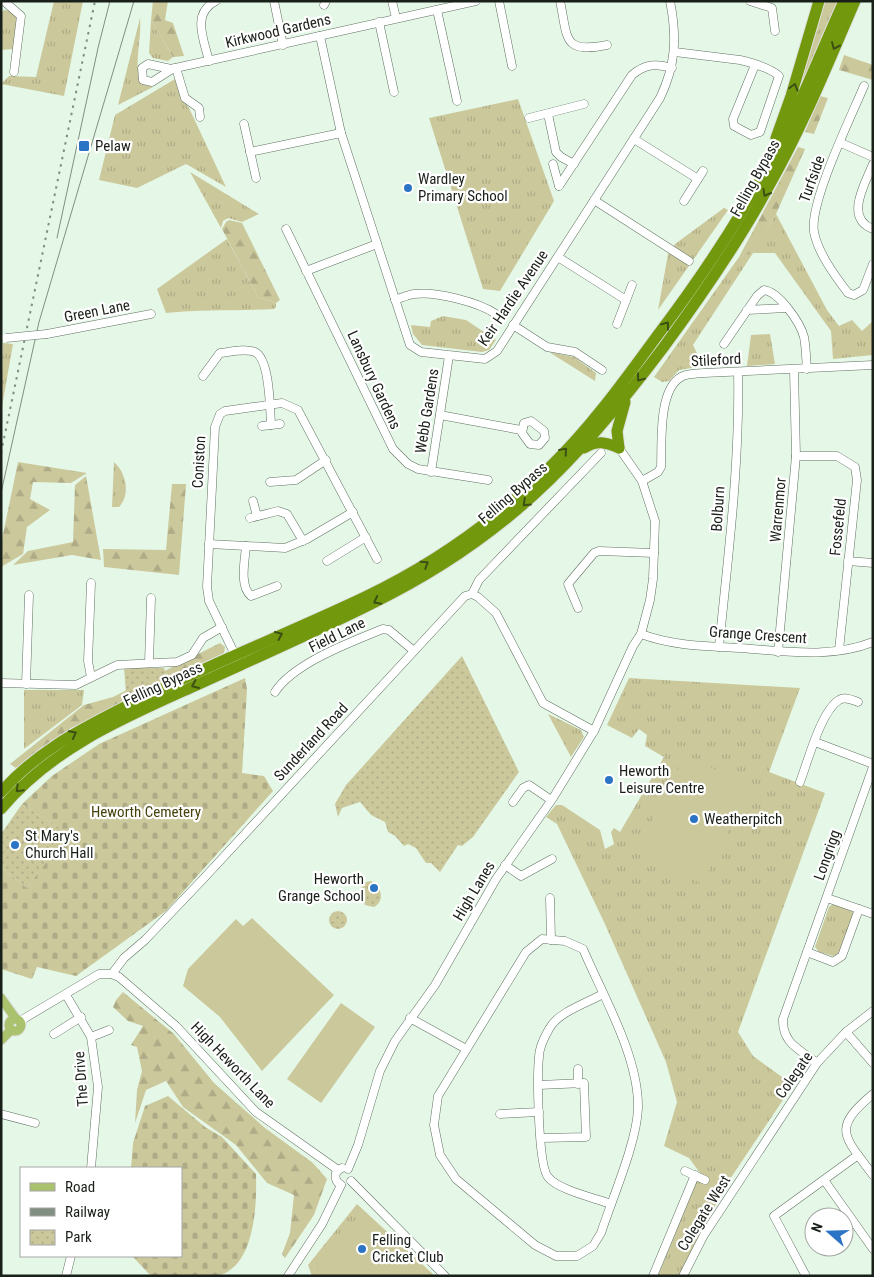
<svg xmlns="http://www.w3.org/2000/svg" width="874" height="1277" viewBox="0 0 874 1277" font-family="'Roboto Condensed',sans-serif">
	<defs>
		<pattern id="grass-tufts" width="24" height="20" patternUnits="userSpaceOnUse" patternTransform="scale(1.25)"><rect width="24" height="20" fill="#cbc89c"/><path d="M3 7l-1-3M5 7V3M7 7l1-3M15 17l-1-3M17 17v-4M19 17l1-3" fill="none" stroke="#aeab86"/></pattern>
		<pattern id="forest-firs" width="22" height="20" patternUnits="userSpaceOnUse" patternTransform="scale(1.25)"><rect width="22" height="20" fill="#cbc89c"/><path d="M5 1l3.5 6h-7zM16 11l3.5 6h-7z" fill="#aeab86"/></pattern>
		<pattern id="cemetery-stones" width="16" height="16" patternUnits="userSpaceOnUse" patternTransform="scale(1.25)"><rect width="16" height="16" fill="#cbc89c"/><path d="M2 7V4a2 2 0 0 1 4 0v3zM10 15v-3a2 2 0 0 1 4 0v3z" fill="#aeab86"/></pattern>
		<pattern id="park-dots" width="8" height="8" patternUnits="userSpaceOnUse" patternTransform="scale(1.25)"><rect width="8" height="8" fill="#cbc89c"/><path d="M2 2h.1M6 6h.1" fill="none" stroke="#aeab86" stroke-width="1.8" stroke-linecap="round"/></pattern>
	</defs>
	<rect width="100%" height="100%" fill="#e5f8e7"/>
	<g fill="url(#grass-tufts)">
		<path d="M54 1H83L64 96 1 84 9 76 36 77Z"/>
		<path d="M824 1H839L790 111Z"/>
		<path d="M4 10 10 11 17 17 13 49 1 50V13Z"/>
		<path d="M140 18C142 40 133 64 141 84L153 87 118 105Z"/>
		<path d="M151 20 173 57 168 61 153 58 149 53Z"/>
		<path d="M175 79 181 98 189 108 226 187 186 164 137 188 99 180 115 115Z"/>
		<path d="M518 99 554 201 500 291 483 289 429 118Z"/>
		<path d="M190 172 259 214 242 222 228 218 223 221 221 228Z"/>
		<path d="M724 208 728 210 658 310 668 254 675 244Z"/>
		<path d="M776 214 827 310 839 326 852 320 862 331 873 321V355L833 359 831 331 775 253H753L693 345 703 366 679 370 669 381 662 382 654 377 739 257 753 252Z"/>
		<path d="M227 239 258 297 276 303V307L274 309C238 311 202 309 166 313L157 289Z"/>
		<path d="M443 316 466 320 496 340 489 350 482 352 422 345 413 334 411 325 430 327 431 321Z"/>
		<path d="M770 334 775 364 747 366 751 335Z"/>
		<path d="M3 343 13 344 1 412Z"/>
		<path d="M549 352 574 357 596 373 595 381Z"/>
		<path d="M114 462C126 473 131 494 119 507H112Z"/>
		<path d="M629 678 800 688 769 772 825 793 738 1032 753 1056 793 1085 726 1185 679 1276H658L700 1173 689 1158 664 1146 677 1102 666 1062 604 922 557 824 546 817 556 805H562L600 830 605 849 614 844 611 832 614 828 620 832 664 757 645 746 647 735 639 729 632 738 607 725Z"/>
		<path d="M24 690H84L82 705 24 749Z"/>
		<path d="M548 714 581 730 584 737 571 757Z"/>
		<path d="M834 903 850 909 854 914 840 953 833 956 819 952 815 947 829 907Z"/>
		<path d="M357 1204 435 1276H312L308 1265Z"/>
	</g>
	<g fill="url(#forest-firs)">
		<path d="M153 1H168L165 20 173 23 184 56 173 57 151 20Z"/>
		<path d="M844 55 873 65V80L839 70Z"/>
		<path d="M820 96 828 98 814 134 805 132Z"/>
		<path d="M798 147 805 149 776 214 753 253 739 257Z"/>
		<path d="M229 220 242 223 280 300 276 303 258 297 222 229 226 222Z"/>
		<path d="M18 462 87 473 71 483 33 482 30 499 50 510 27 527 23 554 1 567V544Z"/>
		<path d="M86 476 101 560 72 555 13 565 28 551 73 542 75 485Z"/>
		<path d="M172 484H186L179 575 104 567 103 549 166 550Z"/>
		<path d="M220 643 225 647 224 653 71 728 16 768 10 764 84 705 113 697Z"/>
		<path d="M123 992 174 1034 214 1083 265 1128 313 1163 327 1179 314 1215 285 1258 282 1254 290 1233 294 1195 267 1183 236 1145 183 1107 166 1081 146 1090 135 1123 137 1090 142 1071 137 1047 131 1045 143 1026 128 1021 113 1007 116 1000Z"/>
	</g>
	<g fill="url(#cemetery-stones)">
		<path d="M245 678 247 689 242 773 264 776 273 791 166 911 76 976 37 967 32 979 1 969V868L27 888 67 833 22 804 52 776 99 744Z"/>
		<path d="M168 1096 205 1127 222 1137 256 1174C257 1204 255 1265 220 1275 205 1277 168 1276 151 1276L134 1258V1256H181V1168H131L133 1143 145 1106Z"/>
	</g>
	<g fill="url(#park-dots)">
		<path d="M462 656 519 772 473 837 462 846 458 845 440 872 431 863H426L416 848 408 844 404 846 395 836 388 832 385 822 371 815 360 802 342 808 338 817 335 804 346 785Z"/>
		<path d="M124 668H164L166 674 126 693Z"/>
		<path d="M22 804 68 833 27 888 1 868V834Z"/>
		<path d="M371 881C382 887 385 901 374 907L365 905 360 889 366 882Z"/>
		<circle cx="338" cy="920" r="9"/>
	</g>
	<g fill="#cbc89c">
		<path d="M685 754 750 787 702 884 637 851Z"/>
		<path d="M252 918 334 995 262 1071 220 1017 183 986 188 969 236 919 243 926Z"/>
		<path d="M341 1003 375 1027 321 1103 287 1079Z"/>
		<path d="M363 1222 410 1259 421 1276H319L317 1266 333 1240Z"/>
	</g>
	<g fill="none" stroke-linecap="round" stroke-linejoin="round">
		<defs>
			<g id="minor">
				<path d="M274 1 283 45"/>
				<path d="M392 1 396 18"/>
				<path d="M499 1 512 66"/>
				<path d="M560 1C568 38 562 54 607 45"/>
				<path d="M750 1 772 8 775 31"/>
				<path d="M5 2 21 16 14 72"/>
				<path d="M324 5 326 1"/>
				<path d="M437 10 457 101"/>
				<path d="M379 22 394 92"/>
				<path d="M320 36 341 133 410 345 421 352 485 359 497 351 660 98C676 65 677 36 670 1"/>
				<path d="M675 52 740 60C753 63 770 68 779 76L760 132 751 135 734 126 733 119 755 65"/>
				<path d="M209 61C204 40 191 13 216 1"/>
				<path d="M174 68 152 82 143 80 142 68 148 64 171 69 476 1"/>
				<path d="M176 68 185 98 199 108 200 117"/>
				<path d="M864 86C851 117 809 203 814 232 818 253 835 276 848 293L854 295 863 290 873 264"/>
				<path d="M548 114 556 152 561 157 574 164"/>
				<path d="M529 118 584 104"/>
				<path d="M244 124 256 178"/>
				<path d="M634 139 698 179"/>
				<path d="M841 143 873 157"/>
				<path d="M250 152 341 133"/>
				<path d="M553 164 559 186"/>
				<path d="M873 164C865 184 844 218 873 229"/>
				<path d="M559 186 632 75C645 64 656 63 672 68"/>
				<path d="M594 200 689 261"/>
				<path d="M684 201 703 171"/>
				<path d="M286 229 393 449 408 464 418 469 488 480"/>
				<path d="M558 257 626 300"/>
				<path d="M306 271 377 244"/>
				<path d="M395 300C401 298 407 295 414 294 435 291 478 302 496 314"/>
				<path d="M747 310 786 308"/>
				<path d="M617 324 632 285"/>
				<path d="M513 325 547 347 575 352 602 370"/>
				<path d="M47 334 151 314"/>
				<path d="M724 344 757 296 764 290C779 292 800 322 804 337 806 347 806 359 807 369"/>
				<path d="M203 376 220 353C230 352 245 348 255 352 270 359 270 409 271 425"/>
				<path d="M440 415 521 430"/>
				<path d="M531 421 544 431 545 438 539 445 530 444 522 433 524 423Z"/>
				<path d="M262 426 280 424"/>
				<path d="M796 456H837L855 467 857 480 839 650"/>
				<path d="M431 472 449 356"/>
				<path d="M642 481 658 472 661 467C662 443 658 390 681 377 688 373 696 374 704 373L873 365"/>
				<path d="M270 482 296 480 326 460"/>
				<path d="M253 501 257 516"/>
				<path d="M250 518 278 511 287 514 303 541"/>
				<path d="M209 544 285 548 307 539 353 512"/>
				<path d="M246 546C245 560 239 586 251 596L277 586"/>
				<path d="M327 561 366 537"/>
				<path d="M848 561 873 563"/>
				<path d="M91 583 88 661 91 677"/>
				<path d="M472 594 478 597 496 613 543 703 594 731"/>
				<path d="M578 608 568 584 594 553 599 551 654 553"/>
				<path d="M641 634C673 646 706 646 740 648 784 651 830 659 873 642"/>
				<path d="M719 647C728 556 740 464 738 372"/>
				<path d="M778 652 796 456 794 370"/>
				<path d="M237 659 209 601 207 587 215 427 220 414 225 411 282 403 298 410 377 559"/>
				<path d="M149 663 151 598"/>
				<path d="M1 683 76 685 117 665 177 662 192 655 203 638 222 627"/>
				<path d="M26 684 29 595"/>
				<path d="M275 692C294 663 351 642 383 629L389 630 414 651"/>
				<path d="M815 742 873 764"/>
				<path d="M800 782C808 761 821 711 839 700 845 696 852 700 858 702"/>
				<path d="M513 802 523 788 529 785 551 800"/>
				<path d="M505 865 521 876 552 859"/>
				<path d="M550 898 551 940"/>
				<path d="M827 898 873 914"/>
				<path d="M542 939 565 941 583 949C603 996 639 1057 638 1108 637 1142 612 1199 601 1233L593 1246 577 1256H556L535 1245 456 1179 440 1155 434 1125 438 1096 526 952Z"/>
				<path d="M807 952 833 962 842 956 859 909"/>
				<path d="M112 974 124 958 145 940 205 877 465 596 472 594 479 580 601 453"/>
				<path d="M603 994C587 1003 558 1012 549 1029 545 1036 539 1049 539 1057 537 1076 538 1165 548 1177 558 1190 595 1198 611 1204"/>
				<path d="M66 995 91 1037 98 1087 91 1168"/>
				<path d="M410 1018 466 1049"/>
				<path d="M20 1021 99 974H112L119 977 176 1026 256 1112 338 1170"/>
				<path d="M846 1032 873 1063"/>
				<path d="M54 1034 81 1017"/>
				<path d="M91 1037 109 1030"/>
				<path d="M817 1063C799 1049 782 1043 783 1019L873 767"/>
				<path d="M578 1069V1084"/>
				<path d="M539 1085 584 1083 586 1137 542 1138"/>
				<path d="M873 1094C831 1129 844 1136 873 1175"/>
				<path d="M1 1114 35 1123"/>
				<path d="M500 1114 539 1112"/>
				<path d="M348 1169 358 1145 380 1071 395 1041 435 985 496 879 553 798 594 731 633 646 641 634 650 600 653 579 655 521 642 481 619 448"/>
				<path d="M685 1171 705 1180"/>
				<path d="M824 1180 873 1249"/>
				<path d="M351 1181 445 1276"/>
				<path d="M341 1185C333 1180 334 1171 342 1168"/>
				<path d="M66 1276 71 1256"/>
				<path d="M288 1276 322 1224 341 1185"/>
				<path d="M653 1276 695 1175"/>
				<path d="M683 1276 704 1235 817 1063 846 1032 873 1011"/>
				<path d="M806 1276 774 1216 858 1155"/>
			</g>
			<g id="major">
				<path d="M1 998 16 1019"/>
				<circle cx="15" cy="1025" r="6"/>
				<path d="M1 1040 11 1030"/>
			</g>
			<g id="highway">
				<path d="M776 138 791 96 819 1"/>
				<path d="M584 448C597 440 605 442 619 448"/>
				<path d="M619 448 617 431 625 402"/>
				<path d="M1 792C36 753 74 733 119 710 199 668 283 636 365 597 434 564 496 520 551 466 591 427 624 381 657 336 707 270 752 202 788 127 808 86 825 43 844 1"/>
				<path d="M1 809C51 749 121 719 190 688 251 660 313 633 373 603 502 540 578 461 663 348 702 295 739 242 770 184 803 126 828 63 855 1"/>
			</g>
		</defs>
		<use href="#minor" stroke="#607062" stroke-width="9"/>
		<use href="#major" stroke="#dfe0df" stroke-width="11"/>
		<use href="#highway" stroke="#dfe0df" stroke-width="13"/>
		<use href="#minor" stroke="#fff" stroke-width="8"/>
		<use href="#major" stroke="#aac26e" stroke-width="9"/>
		<use href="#highway" stroke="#72990d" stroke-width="11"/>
		<g stroke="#818e82" stroke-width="1">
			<path d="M57 238 98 48 110 1"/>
			<path d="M1 493 39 322 134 1"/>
		</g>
		<path stroke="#818e82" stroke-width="2" stroke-dasharray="2.5 5" stroke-linecap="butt" d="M1 453 95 1"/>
		<defs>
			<path id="minor-bridge" d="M6 338 47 334"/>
		</defs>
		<use href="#minor-bridge" stroke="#607062" stroke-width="9" stroke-linecap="butt"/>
		<use href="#minor-bridge" stroke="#fff" stroke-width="8"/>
	</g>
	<defs><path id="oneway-chevron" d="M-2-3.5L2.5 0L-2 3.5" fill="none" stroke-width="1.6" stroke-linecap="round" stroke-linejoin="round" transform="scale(1.25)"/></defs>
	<g stroke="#3d5014">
		<use href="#oneway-chevron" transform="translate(835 46) rotate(114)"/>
		<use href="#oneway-chevron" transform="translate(794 87) rotate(-74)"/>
		<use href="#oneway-chevron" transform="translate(766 193) rotate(120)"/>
		<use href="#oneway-chevron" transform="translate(666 325) rotate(-53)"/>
		<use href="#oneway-chevron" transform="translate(640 378) rotate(127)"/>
		<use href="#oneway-chevron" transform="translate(564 451) rotate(-49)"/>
		<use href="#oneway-chevron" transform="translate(526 503) rotate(137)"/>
		<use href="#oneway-chevron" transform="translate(425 564) rotate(-33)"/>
		<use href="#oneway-chevron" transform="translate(377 601) rotate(153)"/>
		<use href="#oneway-chevron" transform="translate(279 635) rotate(-24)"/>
		<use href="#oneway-chevron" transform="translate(195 685) rotate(155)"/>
		<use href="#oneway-chevron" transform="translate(73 734) rotate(-28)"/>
		<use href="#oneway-chevron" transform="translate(19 789) rotate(135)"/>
	</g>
	<g fill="#2b73c4" stroke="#fff" stroke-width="2">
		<rect x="78" y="140" width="12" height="12" rx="2.5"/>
		<circle cx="408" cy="188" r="5"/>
		<circle cx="609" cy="780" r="5"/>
		<circle cx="694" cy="819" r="5"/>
		<circle cx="15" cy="845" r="5"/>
		<circle cx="374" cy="888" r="5"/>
		<circle cx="362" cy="1249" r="5"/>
	</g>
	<g text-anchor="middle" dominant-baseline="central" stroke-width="4.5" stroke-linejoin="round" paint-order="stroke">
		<g font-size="15" fill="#191f19" stroke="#fff">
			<text transform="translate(278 31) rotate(-13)">Kirkwood Gardens</text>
			<text transform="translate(755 178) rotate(-61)">Felling Bypass</text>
			<text transform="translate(812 179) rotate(-70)">Turfside</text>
			<text transform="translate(513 298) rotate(-56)">Keir Hardie Avenue</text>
			<text transform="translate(97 311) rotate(-11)">Green Lane</text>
			<text transform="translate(716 360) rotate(-3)">Stileford</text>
			<text transform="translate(374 380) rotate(65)">Lansbury Gardens</text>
			<text transform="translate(427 411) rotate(-81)">Webb Gardens</text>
			<text transform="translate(199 462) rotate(-87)">Coniston</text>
			<text transform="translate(513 493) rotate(-41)">Felling Bypass</text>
			<text transform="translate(718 509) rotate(-86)">Bolburn</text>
			<text transform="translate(778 510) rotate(-85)">Warrenmor</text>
			<text transform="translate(838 527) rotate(-84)">Fossefeld</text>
			<text transform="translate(337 635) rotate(-26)">Field Lane</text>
			<text transform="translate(758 635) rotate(4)">Grange Crescent</text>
			<text transform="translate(163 684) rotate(-25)">Felling Bypass</text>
			<text transform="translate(311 742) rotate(-47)">Sunderland Road</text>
			<text transform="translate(827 855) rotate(-71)">Longrigg</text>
			<text transform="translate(474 891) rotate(-59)">High Lanes</text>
			<text transform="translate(233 1065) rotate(46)">High Heworth Lane</text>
			<text transform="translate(794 1075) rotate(-55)">Colegate</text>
			<text transform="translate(81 1079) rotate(-94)">The Drive</text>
			<text transform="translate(704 1213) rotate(-58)">Colegate West</text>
		</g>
		<g font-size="15" fill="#191f19" stroke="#fff" text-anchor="start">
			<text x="95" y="146">Pelaw</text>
			<text x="418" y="179">Wardley<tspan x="418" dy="17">Primary School</tspan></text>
			<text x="619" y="771">Heworth<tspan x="619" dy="17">Leisure Centre</tspan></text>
			<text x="704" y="819">Weatherpitch</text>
			<text x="25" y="836">St Mary's<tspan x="25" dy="17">Church Hall</tspan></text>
			<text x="364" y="879" text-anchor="end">Heworth<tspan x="364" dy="17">Grange School</tspan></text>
			<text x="372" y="1240">Felling<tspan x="372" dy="17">Cricket Club</tspan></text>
		</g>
		<g font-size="15" fill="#47430f" stroke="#fff">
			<text x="146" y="812">Heworth Cemetery</text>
		</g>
	</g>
	<rect width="874" height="1277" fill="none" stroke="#191f19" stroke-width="5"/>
	<rect x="20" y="1167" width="162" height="90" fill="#ffffff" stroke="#a3a5a3"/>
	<rect x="30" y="1183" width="25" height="8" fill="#aac26e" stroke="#a3a5a3"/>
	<text x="65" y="1192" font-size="15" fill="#191f19">Road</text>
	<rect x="30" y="1208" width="25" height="8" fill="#818e82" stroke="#a3a5a3"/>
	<text x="65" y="1217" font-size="15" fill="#191f19">Railway</text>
	<rect x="30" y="1230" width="25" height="15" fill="url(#park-dots)" stroke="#a3a5a3"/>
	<text x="65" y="1242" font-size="15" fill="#191f19">Park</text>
	<g transform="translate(829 1232) rotate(290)"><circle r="24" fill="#ffffff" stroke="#a3a5a3"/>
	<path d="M0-4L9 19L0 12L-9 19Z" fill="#2b73c4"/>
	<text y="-8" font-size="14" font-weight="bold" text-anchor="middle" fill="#191f19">N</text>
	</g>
</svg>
